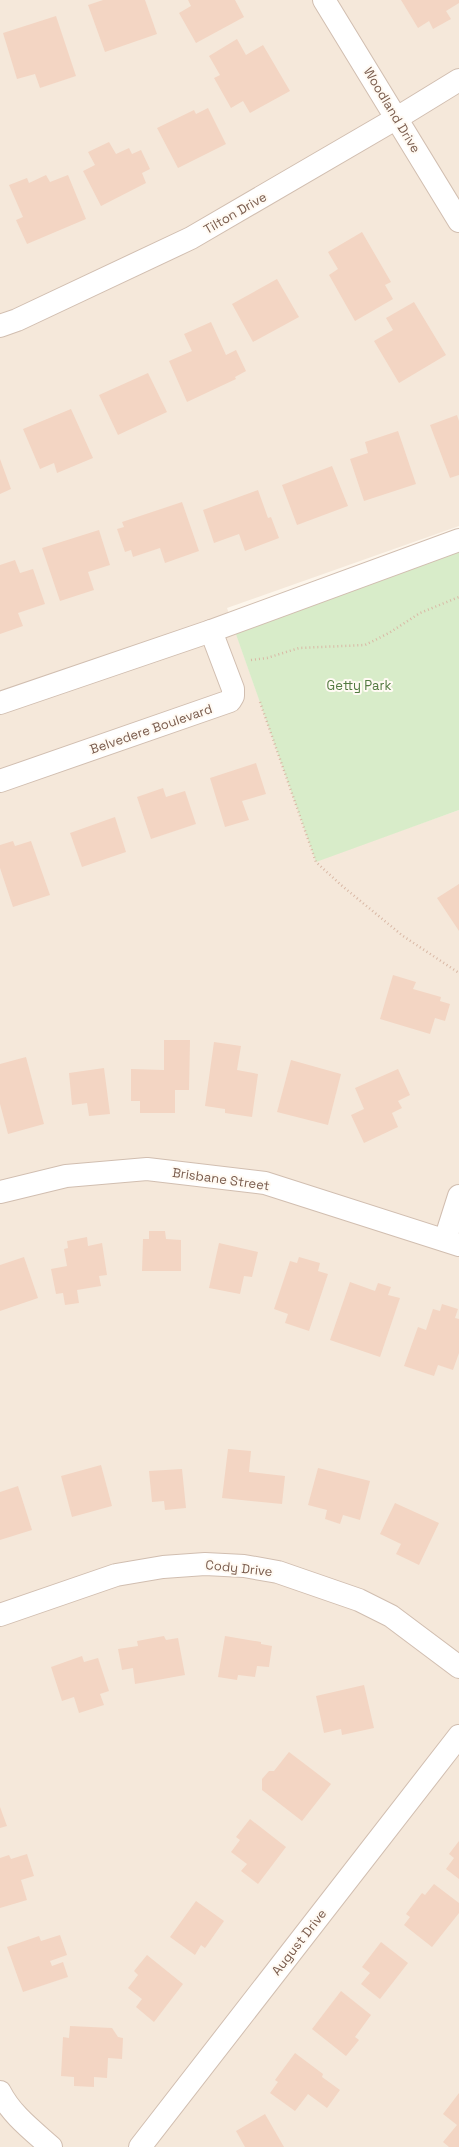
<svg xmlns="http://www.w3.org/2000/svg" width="459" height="2147" viewBox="0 0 459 2147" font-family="'Space Grotesk',sans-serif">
	<rect width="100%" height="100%" fill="#fdf6ec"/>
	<path fill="#f5e8da" d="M0 0H459V526L227 608 316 861 459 810V2147H0Z"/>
	<path fill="#d8ecc9" d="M459 540V810L316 862 232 623Z"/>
	<g fill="#f3d5c3">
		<path d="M103 0H145L157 34 105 52 88 5Z"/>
		<path d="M188 0H235L244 17 196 43 179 13 191 6Z"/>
		<path d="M401 0H459V3L446 11 451 19 433 29 429 21 418 28Z"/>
		<path d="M56 16 76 76 40 88 35 74 17 79 3 33Z"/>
		<path d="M237 39 246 55 263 45 290 91 250 113 243 101 231 108 214 78 220 75 209 56Z"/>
		<path d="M208 108 226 144 178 168 157 128 194 110 196 114Z"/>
		<path d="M109 142 116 154 129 148 132 154 141 150 150 169 142 173 146 183 101 206 83 171 95 165 88 152Z"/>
		<path d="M46 175 50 182 68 175 86 219 27 244 16 220 23 217 9 185 27 178 29 183Z"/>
		<path d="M362 232 391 282 385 285 393 299 355 321 329 275 338 269 328 252Z"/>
		<path d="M277 279 299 317 253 342 232 304Z"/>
		<path d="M414 302 446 355 399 383 374 341 393 330 386 318Z"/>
		<path d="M211 322 226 355 236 350 246 371 235 377 236 379 187 402 169 361 192 351 184 334Z"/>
		<path d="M148 373 167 412 118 435 99 395Z"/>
		<path d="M71 409 93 458 57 473 54 463 40 469 23 429Z"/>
		<path d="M457 415 459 421V475L450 478 430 425Z"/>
		<path d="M398 431 416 484 364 501 350 459 368 453 365 442Z"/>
		<path d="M0 459 11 489 0 494Z"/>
		<path d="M332 466 348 506 297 525 282 485Z"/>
		<path d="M258 490 268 518 271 517 279 538 245 551 239 534 214 543 203 510Z"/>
		<path d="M182 502 199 551 165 563 160 548 133 557 131 550 125 552 117 529 124 527 122 522Z"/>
		<path d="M99 530 110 565 88 572 94 590 60 601 42 548Z"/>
		<path d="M15 560 20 573 33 569 45 604 18 613 23 626 0 634V565Z"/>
		<path d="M256 763 266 794 242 801 249 820 225 827 210 778Z"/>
		<path d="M163 788 166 797 185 791 196 824 151 839 137 797Z"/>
		<path d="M115 817 126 852 82 867 70 833Z"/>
		<path d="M13 841 15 846 31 841 50 895 13 907 0 868V845Z"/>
		<path d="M459 884V931L437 898Z"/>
		<path d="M393 975 416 982 413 989 441 997 440 1001 450 1004 445 1021 435 1018 430 1034 380 1019Z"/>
		<path d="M164 1040H190L189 1090H175V1113H140V1101H131V1069L164 1070Z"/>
		<path d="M214 1042 241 1046 237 1070 258 1074 252 1117 225 1113V1109L205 1106Z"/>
		<path d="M26 1057 44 1124 8 1134 0 1104V1064Z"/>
		<path d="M291 1060 341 1074 328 1125 277 1112Z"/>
		<path d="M104 1068 110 1114 89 1116 87 1103 72 1105 69 1073Z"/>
		<path d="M398 1069 410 1095 398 1101 402 1108 392 1113 398 1127 364 1143 351 1115 364 1109 355 1088Z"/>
		<path d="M149 1231H165L166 1239 181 1240V1271H142L143 1239H149Z"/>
		<path d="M87 1237 88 1246 102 1243 107 1275 99 1276 101 1286 77 1290 79 1303 65 1305 63 1293 56 1294 51 1269 67 1266 64 1249 68 1248 67 1241Z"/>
		<path d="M219 1243 258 1252 252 1277 244 1276 240 1294 209 1288Z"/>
		<path d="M24 1257 38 1298 0 1311V1265Z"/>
		<path d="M299 1257 320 1263 318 1271 328 1274 309 1331 285 1323 288 1314 274 1309 290 1261 297 1263Z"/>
		<path d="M350 1282 375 1291 378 1283 391 1287 388 1295 400 1298 380 1357 330 1340Z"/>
		<path d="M442 1304 458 1309 455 1318 459 1319V1353L453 1370 438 1365 434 1376 404 1366 418 1327 426 1330 433 1309 440 1311Z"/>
		<path d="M228 1449 251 1451 249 1472 285 1476 282 1504 222 1498Z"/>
		<path d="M101 1465 112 1506 72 1517 61 1476Z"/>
		<path d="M318 1468 370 1481 360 1520 343 1515 340 1524 325 1519 327 1510 308 1505Z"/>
		<path d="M182 1469 186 1508 165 1510 164 1501 152 1502 149 1471Z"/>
		<path d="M18 1486 32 1530 0 1540V1492Z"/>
		<path d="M395 1503 439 1523 419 1565 396 1554 401 1544 380 1534Z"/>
		<path d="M164 1636 166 1640 178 1638 185 1675 135 1684 133 1668 122 1670 118 1649 138 1646 137 1641Z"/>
		<path d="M225 1636 261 1642V1644L272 1646 269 1667 257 1666 255 1677 238 1675 237 1680 218 1677Z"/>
		<path d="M82 1656 84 1662 98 1658 109 1691 100 1694 104 1705 79 1713 74 1697 62 1701 51 1667Z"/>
		<path d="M364 1685 374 1728 342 1735 341 1729 324 1733 316 1696Z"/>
		<path d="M289 1752 331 1784 302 1821 262 1790V1779L269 1771H274Z"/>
		<path d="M0 1807 7 1826 0 1828Z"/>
		<path d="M250 1819 286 1847 258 1884 241 1871 247 1864 231 1852 240 1840 236 1837Z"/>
		<path d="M459 1841V1879L446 1869 454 1858 449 1854Z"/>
		<path d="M27 1854 34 1876 21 1880 27 1900 0 1908V1858L9 1855 11 1859Z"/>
		<path d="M434 1884 459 1903V1913L432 1947 404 1925 410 1917 406 1914 422 1893 425 1895Z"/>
		<path d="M196 1901 224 1921 205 1948 201 1945 195 1955 170 1937Z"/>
		<path d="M60 1935 67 1955 50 1961 52 1966 63 1962 68 1977 23 1992 7 1947 39 1936 41 1941Z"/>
		<path d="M381 1942 408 1963 380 1999 361 1984 370 1973 362 1967Z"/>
		<path d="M147 1955 183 1984 154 2022 136 2007 142 1999 128 1988 138 1975 134 1971Z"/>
		<path d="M341 1991 371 2015 355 2037 359 2040 346 2056 312 2029Z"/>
		<path d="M70 2026 112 2028 118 2037 123 2038 122 2059 108 2058 107 2078 94 2077V2087L74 2086V2077L61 2076 63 2037 69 2038Z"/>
		<path d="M295 2053 323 2074 322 2077 340 2090 327 2108 308 2094 295 2111 270 2093 278 2082 275 2080Z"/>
		<path d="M459 2093V2147H449L443 2142 457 2125 443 2114Z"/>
		<path d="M265 2114 284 2147H245L236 2131Z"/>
	</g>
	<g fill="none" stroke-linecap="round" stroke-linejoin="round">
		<defs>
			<g id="minor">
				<path d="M324 0 459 221"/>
				<path d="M0 326 17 320 191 238 397 118 459 80"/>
				<path d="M0 703 211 631 459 540"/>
				<path d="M0 781 230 701 233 696V689L211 631"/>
				<path d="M0 1192 66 1176 147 1169 265 1183 459 1245"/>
				<path d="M445 1240 459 1196"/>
				<path d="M0 1615 116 1575 163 1567 205 1564 244 1566 278 1572 359 1600 391 1616 459 1667"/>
				<path d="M0 2092C11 2114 32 2130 51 2147"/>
				<path d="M140 2147 459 1736"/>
			</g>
		</defs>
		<use href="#minor" stroke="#d1beb0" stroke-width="24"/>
		<g stroke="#d9b8a5" stroke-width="2.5" stroke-dasharray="1 3" stroke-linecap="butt">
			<path d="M251 660 267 658 299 648 365 645 389 633 420 613 459 597"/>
			<path d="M260 702 316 862 341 885 403 936 459 973"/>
		</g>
		<use href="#minor" stroke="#fff" stroke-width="22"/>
	</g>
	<g text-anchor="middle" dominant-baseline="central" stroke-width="4" stroke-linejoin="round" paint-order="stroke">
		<g font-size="13" fill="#7a5c4d" stroke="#fffaf3">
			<text transform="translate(392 110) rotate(59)">Woodland Drive</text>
			<text transform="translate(235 213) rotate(-30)">Tilton Drive</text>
			<text transform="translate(151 729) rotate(-19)">Belvedere Boulevard</text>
			<text transform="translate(221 1179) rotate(8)">Brisbane Street</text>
			<text transform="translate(239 1568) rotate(6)">Cody Drive</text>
			<text transform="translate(299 1942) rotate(-52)">August Drive</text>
		</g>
		<g font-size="13" fill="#537a41" stroke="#fffaf3">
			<text x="359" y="685">Getty Park</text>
		</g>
	</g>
</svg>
